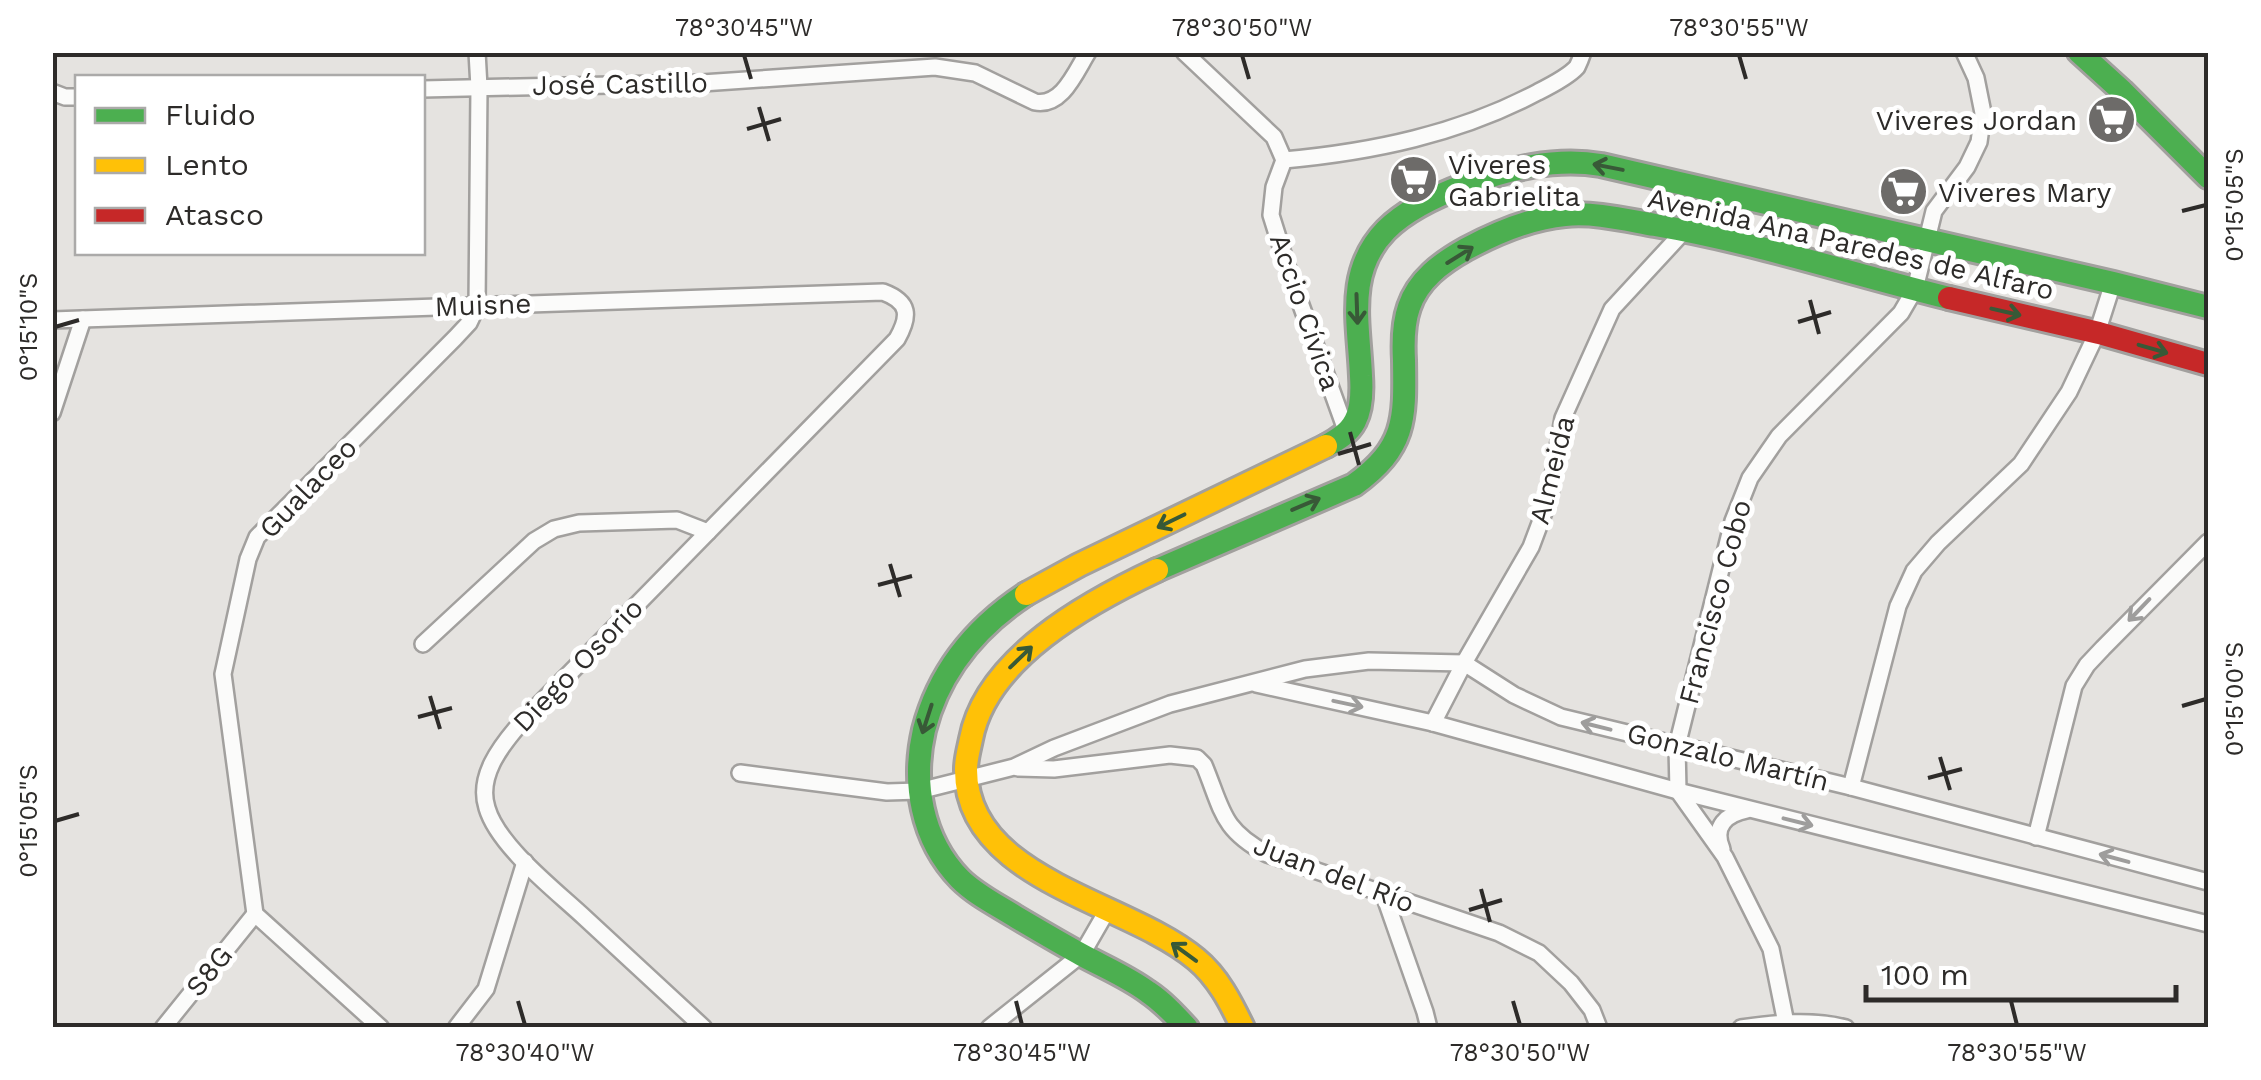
<svg xmlns="http://www.w3.org/2000/svg" width="2261" height="1080" viewBox="0 0 2261 1080" font-family="'Work Sans',sans-serif">
	<rect width="100%" height="100%" fill="#e5e3e0"/>
	<g fill="none" stroke-linecap="round" stroke-linejoin="round">
		<defs>
			<g id="street">
				<path d="M1184 52 1274 137 1284 160 1274 187 1271 215 1287 266 1347 433"/>
				<path d="M422 89 702 83 935 67 975 73 1035 102C1062 107 1075 73 1088 52"/>
				<path d="M52 92 65 97H78"/>
				<path d="M1284 160C1372 152 1459 134 1538 92 1550 86 1568 77 1577 67 1578 65 1582 55 1583 52"/>
				<path d="M52 320 883 292C910 302 910 316 897 339L519 725C500 747 477 777 487 808 498 846 555 890 584 917 624 954 664 991 704 1028"/>
				<path d="M52 413 83 319"/>
				<path d="M423 644 534 541 554 529 579 523 677 520 708 532"/>
				<path d="M1256 684 1433 723 1678 791 2208 924"/>
				<path d="M1433 723 1464 663 1531 547 1549 499 1563 418 1612 309 1685 230"/>
				<path d="M1018 768 1054 769 1170 755 1197 758 1204 765C1223 811 1221 829 1267 854L1499 933 1539 953 1571 983 1592 1010 1599 1028"/>
				<path d="M740 773 887 792 919 791 1014 767 1054 748 1170 704 1305 669 1369 661 1464 663 1514 695 1561 717 1851 787 2208 882"/>
				<path d="M1851 787 1898 606 1914 571 1938 543 2021 464 2069 392 2097 333 2113 283"/>
				<path d="M2036 837 2074 686 2087 665 2103 648 2208 542"/>
				<path d="M1722 849C1712 826 1727 814 1747 810"/>
				<path d="M1384 895 1425 1012 1429 1028"/>
				<path d="M163 1028 255 914"/>
				<path d="M381 1028 255 914 223 674 248 559 257 537 455 338 469 323 477 306 479 87 477 52"/>
				<path d="M456 1028 486 989 525 862"/>
				<path d="M989 1028 1082 954 1108 909"/>
				<path d="M1741 1028C1776 1023 1811 1019 1846 1028"/>
				<path d="M1787 1028 1771 949 1725 857 1678 791 1677 746 1733 521 1750 478 1779 436 1901 313 1915 289 1934 211 1967 167 1979 142 1983 113 1976 78 1964 52"/>
			</g>
			<g id="fast">
				<path d="M2079 52 2122 91 2208 177"/>
				<path d="M1326 446C1337 440 1349 433 1355 421 1362 408 1362 391 1361 376 1359 324 1345 272 1386 230 1407 209 1438 195 1465 185 1508 169 1555 157 1601 165L2113 283 2208 307"/>
				<path d="M1157 570 1354 485C1406 447 1405 420 1404 360 1403 342 1403 324 1409 307 1418 280 1441 263 1466 249 1496 233 1530 218 1565 215 1595 212 1626 220 1655 225 1755 242 1851 274 1949 298"/>
				<path d="M1026 594C976 627 939 671 924 730 912 782 921 839 960 879 976 895 997 905 1016 917 1038 930 1060 943 1082 955 1104 967 1128 977 1148 992 1163 1002 1175 1015 1187 1028"/>
			</g>
			<g id="slow">
				<path d="M1157 570C1089 602 986 658 971 739 969 749 966 759 966 769 965 880 1127 901 1196 959 1218 977 1231 1003 1243 1028"/>
				<path d="M1026 594 1079 565 1326 446"/>
			</g>
			<path id="jam" d="M1949 298 2099 333 2208 364"/>
		</defs>
		<use href="#street" stroke="#a2a09e" stroke-width="20"/>
		<use href="#fast" stroke="#a2a09e" stroke-width="28"/>
		<use href="#slow" stroke="#a2a09e" stroke-width="28"/>
		<use href="#jam" stroke="#a2a09e" stroke-width="28"/>
		<use href="#street" stroke="#fbfbfa" stroke-width="15"/>
		<use href="#fast" stroke="#4caf50" stroke-width="22"/>
		<use href="#slow" stroke="#ffc107" stroke-width="22"/>
		<use href="#jam" stroke="#c62828" stroke-width="22"/>
	</g>
	<defs><path id="oneway-shaft" d="M-6 0H5M1.5-3L5.5 0L1.5 3" fill="none" stroke-width="1.6" stroke-linecap="round" stroke-linejoin="round" transform="scale(2.5)"/></defs>
	<g stroke="#385937">
		<use href="#oneway-shaft" transform="translate(1608 167) rotate(-169)"/>
		<use href="#oneway-shaft" transform="translate(1460 255) rotate(-32)"/>
		<use href="#oneway-shaft" transform="translate(1357 309) rotate(88)"/>
		<use href="#oneway-shaft" transform="translate(2006 312) rotate(13)"/>
		<use href="#oneway-shaft" transform="translate(2153 349) rotate(16)"/>
		<use href="#oneway-shaft" transform="translate(1306 504) rotate(-23)"/>
		<use href="#oneway-shaft" transform="translate(1171 521) rotate(154)"/>
		<use href="#oneway-shaft" transform="translate(1021 657) rotate(-44)"/>
		<use href="#oneway-shaft" transform="translate(927 719) rotate(108)"/>
		<use href="#oneway-shaft" transform="translate(1184 952) rotate(-144)"/>
	</g>
	<g stroke="#9e9d9c">
		<use href="#oneway-shaft" transform="translate(2139 610) rotate(134)"/>
		<use href="#oneway-shaft" transform="translate(1348 704) rotate(12)"/>
		<use href="#oneway-shaft" transform="translate(1596 726) rotate(-166)"/>
		<use href="#oneway-shaft" transform="translate(1798 822) rotate(14)"/>
		<use href="#oneway-shaft" transform="translate(2114 858) rotate(-165)"/>
	</g>
	<path fill="none" stroke="#2d2b29" stroke-width="4" d="M744 55 751 79M1242 55 1249 79M1739 55 1746 79M759 107 769 141M747 129 781 119M2182 211 2206 205M1810 300 1819 334M1798 322 1831 312M55 327 79 320M1350 432 1359 465M1338 454 1371 444M890 564 900 597M878 585 912 576M430 696 440 729M2182 706 2206 699M418 717 452 708M1940 757 1950 790M1928 778 1962 769M55 821 79 814M1481 889 1490 922M1469 910 1502 900M518 1001 525 1025M1016 1001 1022 1025M1513 1001 1520 1025M2011 1001 2017 1025"/>
	<defs>
		<symbol id="supermarket-disc" viewBox="-11 -11 22 22"><circle r="9.5" fill="#6d6b69" stroke="#fff"/><path d="M-6-5.5h2.5l.6 2H6L4.5 2H-2.5L-4.4-4H-6ZM-1.5 3.2a1.3 1.3 0 1 0 .1 0ZM3 3.2a1.3 1.3 0 1 0 .1 0Z" fill="#fff"/></symbol>
	</defs>
	<g fill-rule="evenodd">
		<use href="#supermarket-disc" x="2084" y="92" width="55" height="55"/>
		<use href="#supermarket-disc" x="1386" y="152" width="55" height="55"/>
		<use href="#supermarket-disc" x="1876" y="164" width="55" height="55"/>
	</g>
	<g text-anchor="middle" dominant-baseline="central" stroke-width="10" stroke-linejoin="round" paint-order="stroke">
		<g font-size="28" fill="#2d2b29" stroke="#fff">
			<text transform="translate(620 84) rotate(-1)">José Castillo</text>
			<text transform="translate(1851 244) rotate(13)">Avenida Ana Paredes de Alfaro</text>
			<text transform="translate(483 305) rotate(-2)">Muisne</text>
			<text transform="translate(1305 312) rotate(71)">Accio Cívica</text>
			<text transform="translate(1552 470) rotate(-76)">Almeida</text>
			<text transform="translate(308 488) rotate(-46)">Gualaceo</text>
			<text transform="translate(1715 602) rotate(-75)">Francisco Cobo</text>
			<text transform="translate(578 665) rotate(-46)">Diego Osorio</text>
			<text transform="translate(1728 757) rotate(14)">Gonzalo Martín</text>
			<text transform="translate(1334 874) rotate(21)">Juan del Río</text>
			<text transform="translate(209 971) rotate(-51)">S8G</text>
		</g>
		<g font-size="28" fill="#2d2b29" stroke="#fff" text-anchor="start">
			<text x="2077" y="120" text-anchor="end">Viveres Jordan</text>
			<text x="1448" y="164">Viveres<tspan x="1448" dy="32">Gabrielita</tspan></text>
			<text x="1938" y="192">Viveres Mary</text>
		</g>
	</g>
	<rect width="2261" height="1080" fill="none" stroke="#ffffff" stroke-width="110"/>
	<rect x="75" y="75" width="350" height="180" fill="#ffffff" stroke="#abaaa9" stroke-width="2.5"/>
	<rect x="95" y="108" width="50" height="15" fill="#4caf50" stroke="#abaaa9" stroke-width="2.5"/>
	<text x="165" y="125" font-size="30" fill="#2d2b29">Fluido</text>
	<rect x="95" y="158" width="50" height="15" fill="#ffc107" stroke="#abaaa9" stroke-width="2.5"/>
	<text x="165" y="175" font-size="30" fill="#2d2b29">Lento</text>
	<rect x="95" y="208" width="50" height="15" fill="#c62828" stroke="#abaaa9" stroke-width="2.5"/>
	<text x="165" y="225" font-size="30" fill="#2d2b29">Atasco</text>
	<path d="M1866 985v15h310v-15" fill="none" stroke="#2d2b29" stroke-width="5"/>
	<text x="1881" y="985" font-size="30" fill="#2d2b29" stroke="#ffffff" stroke-width="8" paint-order="stroke">100 m</text>
	<rect x="55" y="55" width="2151" height="970" fill="none" stroke="#2d2b29" stroke-width="4"/>
	<g font-size="25" text-anchor="middle" fill="#2d2b29">
		<text x="744" y="36">78°30'45"W</text>
		<text x="1242" y="36">78°30'50"W</text>
		<text x="1739" y="36">78°30'55"W</text>
		<text transform="translate(2234 205) rotate(-90)" y="9">0°15'05"S</text>
		<text transform="translate(28 327) rotate(-90)" y="9">0°15'10"S</text>
		<text transform="translate(2234 699) rotate(-90)" y="9">0°15'00"S</text>
		<text transform="translate(28 821) rotate(-90)" y="9">0°15'05"S</text>
		<text x="525" y="1061">78°30'40"W</text>
		<text x="1022" y="1061">78°30'45"W</text>
		<text x="1520" y="1061">78°30'50"W</text>
		<text x="2017" y="1061">78°30'55"W</text>
	</g>
</svg>
